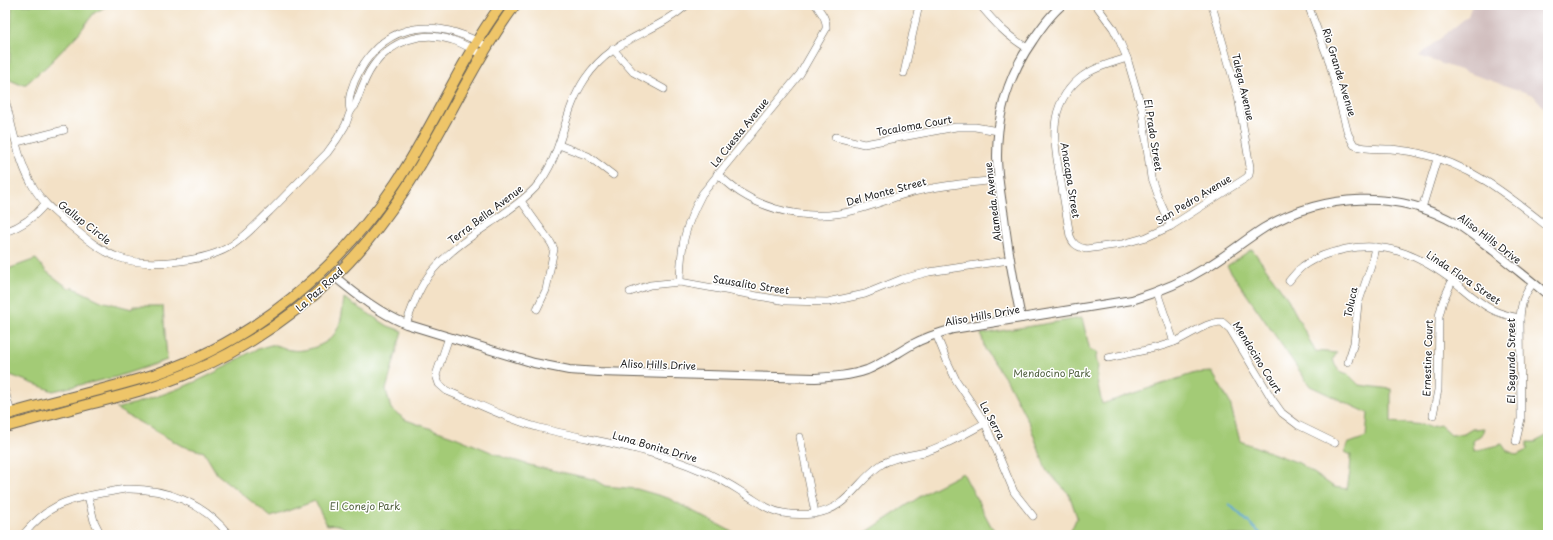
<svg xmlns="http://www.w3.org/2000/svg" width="1553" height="540" viewBox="0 0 1553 540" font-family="'Playpen Sans',sans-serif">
	<rect width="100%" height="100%" fill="#fff"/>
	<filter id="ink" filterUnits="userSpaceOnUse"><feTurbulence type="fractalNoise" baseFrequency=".025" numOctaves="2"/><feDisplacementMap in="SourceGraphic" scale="8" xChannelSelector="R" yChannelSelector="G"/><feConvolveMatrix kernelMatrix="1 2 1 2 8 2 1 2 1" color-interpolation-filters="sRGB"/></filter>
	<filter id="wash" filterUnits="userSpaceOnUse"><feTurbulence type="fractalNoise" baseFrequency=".012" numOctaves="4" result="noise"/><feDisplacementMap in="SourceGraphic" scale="16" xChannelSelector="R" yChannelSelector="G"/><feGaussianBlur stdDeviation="0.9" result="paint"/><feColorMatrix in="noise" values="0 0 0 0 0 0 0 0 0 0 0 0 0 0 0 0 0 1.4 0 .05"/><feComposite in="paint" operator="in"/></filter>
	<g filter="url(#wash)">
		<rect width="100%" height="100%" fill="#f3e1c6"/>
		<path fill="#d2bfbf" d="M1472 5H1548V112L1533 95 1419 56 1468 16Z"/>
		<g fill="#a3cb76" stroke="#607449">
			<path d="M12 5H109L94 13 79 33 48 65 26 84H19L10 80 9 76Z"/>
			<path d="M1252 249 1288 299 1315 351 1337 353 1333 359 1335 365 1339 371 1348 374 1359 385 1391 389V422L1424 425 1430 427 1440 425 1451 435 1464 434 1472 429 1484 428 1482 434 1473 441 1474 451 1502 444 1506 450 1517 455 1527 450V442H1535L1548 435V535H1069L1077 517 1069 494 1046 470 1030 425 1009 384 985 349 981 334 1082 318 1090 350 1097 352 1096 358 1098 366 1097 373V380L1102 404 1195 373 1212 372 1230 403 1240 441 1299 463 1334 487 1347 489 1350 472 1351 455 1345 452 1347 444 1366 437 1368 413 1310 386 1227 266Z"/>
			<path d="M36 259 47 272 70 289 72 287 101 301 132 309 133 306H163L167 360 116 377 53 391 5 373V270Z"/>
			<path d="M344 298 388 326 402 331 386 390 391 409 406 420 455 437 503 457 533 466 593 479 605 486 637 489 668 498 738 535H351C345 526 338 523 327 525L315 501 271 517 217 474 204 452 182 446 116 409C147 400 179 390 208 376 229 366 248 350 271 345 277 344 285 349 291 350 301 352 316 348 324 343 341 334 342 315 344 298Z"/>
			<path d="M963 473 991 526 998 535H862L930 490Z"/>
		</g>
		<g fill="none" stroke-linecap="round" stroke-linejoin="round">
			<path stroke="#5ca8d5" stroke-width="2" d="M1229 504 1262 535"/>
		</g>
	</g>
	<g filter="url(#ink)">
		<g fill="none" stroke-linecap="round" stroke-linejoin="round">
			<defs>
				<g id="minor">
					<path d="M980 5C996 24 1006 35 1027 48"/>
					<path d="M1096 5 1113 28 1120 42 1127 58 1142 109 1151 178 1157 195 1171 226"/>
					<path d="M1308 5 1329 61 1348 134 1354 145C1365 150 1379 148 1391 149 1399 150 1409 151 1418 153 1470 164 1508 195 1548 227"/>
					<path d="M613 49 633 72 664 89"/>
					<path d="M1127 58C1111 63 1092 68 1079 79 1046 107 1054 144 1061 182 1064 200 1067 218 1070 236 1073 244 1077 247 1086 249L1122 244 1147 237 1171 226 1246 178 1249 175 1250 167 1238 96 1212 5"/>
					<path d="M904 73 919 5"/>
					<path d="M5 99C12 125 18 160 31 183 40 200 53 211 67 223 108 257 125 268 180 261 197 259 214 256 229 247 245 238 257 223 270 211 289 192 308 172 327 153 334 144 340 135 345 126 349 118 348 112 355 106 360 93 364 78 373 66 391 41 422 30 452 40 463 43 473 50 483 55"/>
					<path d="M350 110C347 99 353 82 359 72 388 18 439 19 488 47"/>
					<path d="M835 137 864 144 956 127H975L998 131"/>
					<path d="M17 142 64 130"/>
					<path d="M559 145 588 156 613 175"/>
					<path d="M717 174C725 180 733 188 741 193 774 214 818 221 856 210 871 206 887 200 902 195 934 186 966 183 998 180"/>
					<path d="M521 201 551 243 554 249 546 290 537 309"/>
					<path d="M1422 208 1437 159"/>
					<path d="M5 232C22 226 34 218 45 204"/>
					<path d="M1289 281C1293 276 1298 270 1303 266 1315 257 1332 252 1346 249 1389 240 1423 258 1456 283 1467 292 1478 302 1491 309 1500 314 1509 316 1520 318"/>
					<path d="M680 282C681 245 684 228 702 194L800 74 826 29C827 18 821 13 816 5"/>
					<path d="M630 292 650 285 680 282 786 301 828 302 865 294 902 279 929 272 1009 260"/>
					<path d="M1157 292 1174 342"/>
					<path d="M406 324C413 305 420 285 433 270 450 250 473 235 495 220 508 210 523 201 535 188 564 155 561 115 585 79 613 37 653 35 687 5"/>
					<path d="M936 334 947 361 956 380 985 423 1014 492 1033 516"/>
					<path d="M449 337 436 375 439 384 447 391C477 403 509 420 540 428 593 441 650 448 700 470 716 476 731 485 745 494 757 501 769 511 783 513 793 515 802 515 813 514 849 509 856 481 882 464 897 455 913 456 928 451 948 444 967 433 985 423"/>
					<path d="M1108 358C1130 353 1153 350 1174 342 1189 336 1206 322 1222 322L1230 329 1272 399 1282 413 1298 425 1335 443"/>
					<path d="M1348 362 1354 343 1358 304 1371 266 1375 247"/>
					<path d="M5 391 11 413"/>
					<path d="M1433 415 1438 390 1439 316 1443 301 1452 281"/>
					<path d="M800 437 815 513"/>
					<path d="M1516 441 1521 419 1520 318C1521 304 1524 294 1533 283"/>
					<path d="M88 496 94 521 101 535"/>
					<path d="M23 535C48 505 65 500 102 493 110 492 118 490 126 489 166 488 204 503 229 535"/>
				</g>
				<g id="tertiary">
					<path d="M335 277C358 296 378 312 406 324L534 363 569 370 599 372 815 378C832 377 850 376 867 370 884 363 897 353 913 344 926 337 939 333 953 329L1132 300C1158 292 1183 282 1207 267 1227 255 1245 240 1264 228 1323 193 1397 189 1457 224 1470 232 1482 242 1494 251 1512 266 1530 280 1548 295"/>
					<path d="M1021 318C1014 284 1008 251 1004 217 1001 197 997 176 997 156 997 114 1009 74 1033 40 1041 28 1051 14 1062 5"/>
				</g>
				<g id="primary">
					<path d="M5 415C55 400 106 390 156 374 255 340 338 270 396 183 434 126 460 61 501 5"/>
					<path d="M5 427C31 420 57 413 82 406 108 399 135 393 160 384 224 362 285 324 334 277 361 252 384 221 404 191 444 131 472 63 515 5"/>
				</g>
			</defs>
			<use href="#minor" stroke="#676158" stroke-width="8"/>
			<use href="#tertiary" stroke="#676158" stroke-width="10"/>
			<use href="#primary" stroke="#676158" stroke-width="12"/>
			<use href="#minor" stroke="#fff" stroke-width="7"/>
			<use href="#tertiary" stroke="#fff" stroke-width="8"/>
			<use href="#primary" stroke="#eec569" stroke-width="10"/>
		</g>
	</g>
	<g text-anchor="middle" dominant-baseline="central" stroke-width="3" stroke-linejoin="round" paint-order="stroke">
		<g font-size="10" fill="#1c1c1c" stroke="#fff">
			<text transform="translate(1340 72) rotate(73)">Rio Grande Avenue</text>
			<text transform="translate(1244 87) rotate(77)">Talega Avenue</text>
			<text transform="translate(914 125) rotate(-10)">Tocaloma Court</text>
			<text transform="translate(739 132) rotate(-51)">La Cuesta Avenue</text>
			<text transform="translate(1154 135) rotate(81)">El Prado Street</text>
			<text transform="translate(1071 180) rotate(81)">Anacapa Street</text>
			<text transform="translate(886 191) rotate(-15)">Del Monte Street</text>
			<text transform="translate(1193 199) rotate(-31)">San Pedro Avenue</text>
			<text transform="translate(992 202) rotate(-97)">Alameda Avenue</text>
			<text transform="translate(485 214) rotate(-37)">Terra Bella Avenue</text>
			<text transform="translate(85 222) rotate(38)">Gallup Circle</text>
			<text transform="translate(1490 238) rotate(37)">Aliso Hills Drive</text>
			<text transform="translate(1464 277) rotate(34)">Linda Flora Street</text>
			<text transform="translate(751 284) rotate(9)">Sausalito Street</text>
			<text transform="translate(319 289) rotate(-42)">La Paz Road</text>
			<text transform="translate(1350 302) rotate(-78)">Toluca</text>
			<text transform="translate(982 315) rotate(-10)">Aliso Hills Drive</text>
			<text transform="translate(1258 357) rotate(58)">Mendocino Court</text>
			<text transform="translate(1427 358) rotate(-88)">Ernestine Court</text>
			<text transform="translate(1510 361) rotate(-90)">El Segundo Street</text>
			<text transform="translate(658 364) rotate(2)">Aliso Hills Drive</text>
			<text transform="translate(993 420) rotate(62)">La Serra</text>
			<text transform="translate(655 446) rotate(16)">Luna Bonita Drive</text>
		</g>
		<g font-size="10" fill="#526240" stroke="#fff">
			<text x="1052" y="372">Mendocino Park</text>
			<text x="365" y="505">El Conejo Park</text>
		</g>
	</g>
	<rect width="1553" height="540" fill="none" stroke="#fff" stroke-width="20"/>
</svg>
